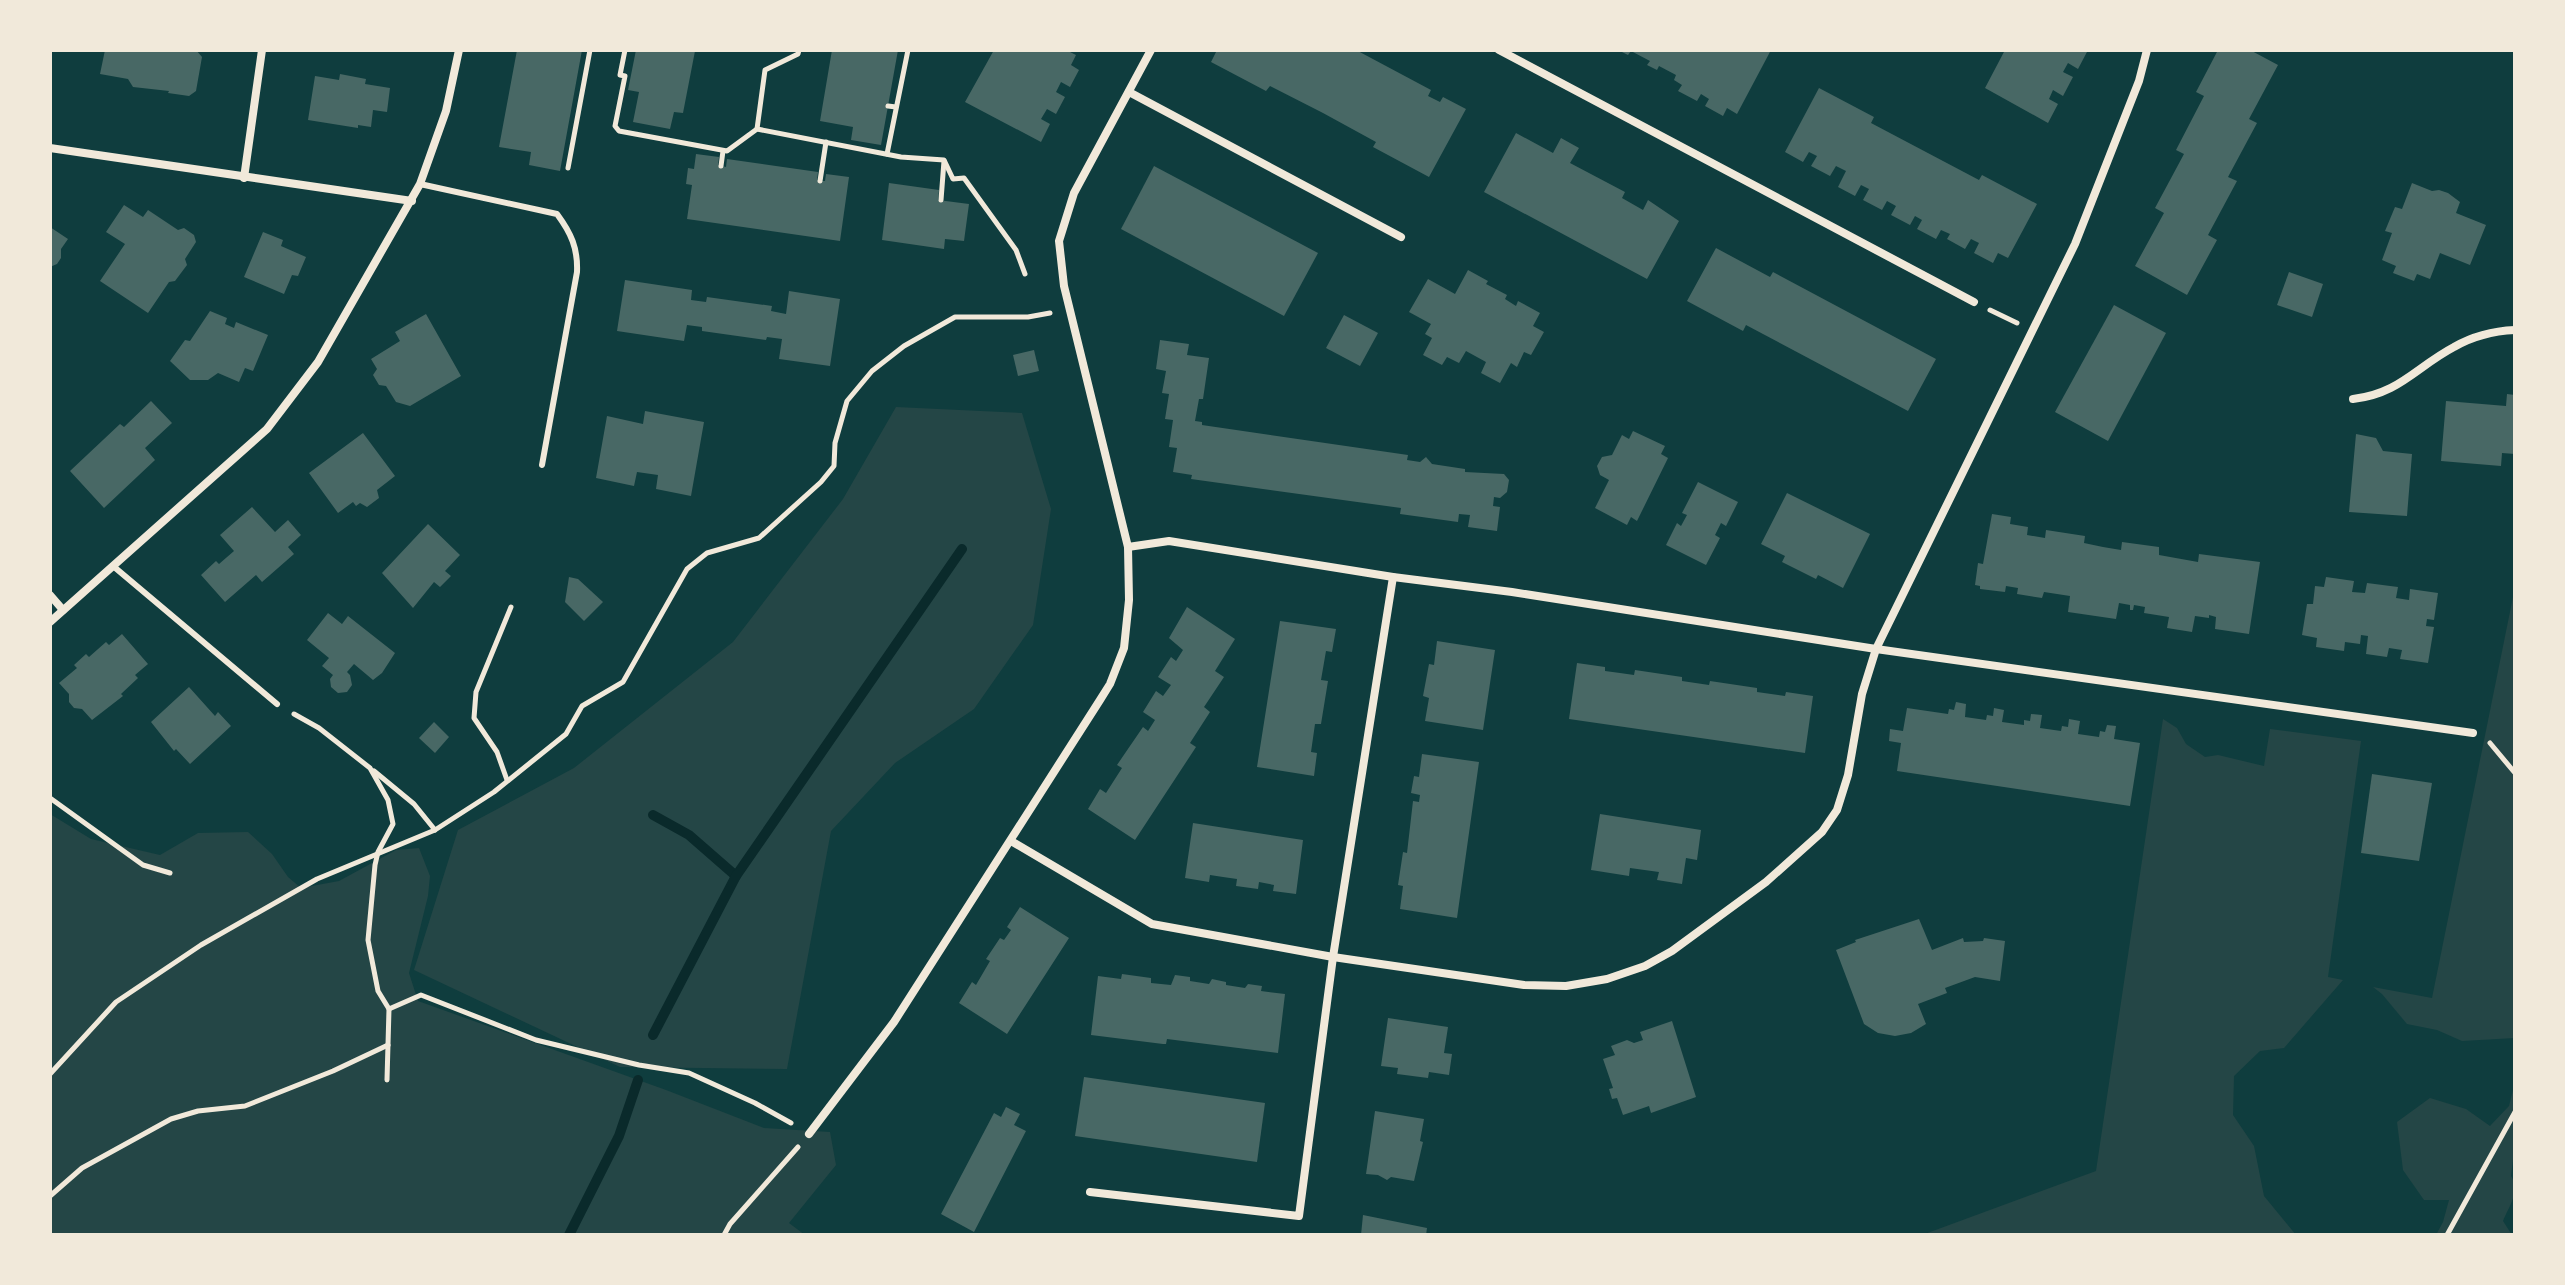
<svg xmlns="http://www.w3.org/2000/svg" width="2565" height="1285" viewBox="0 0 2565 1285" font-family="Helvetica,sans-serif">
	<rect width="100%" height="100%" fill="#0f3d3e"/>
	<g fill="#244646">
		<path d="M896 407 1022 413 1051 509 1033 625 974 709 895 763 831 831 787 1069 620 1067 414 970 458 830 574 768 733 642 843 499Z"/>
		<path d="M2515 587V1038L2462 1041 2437 1030 2407 1024 2382 994 2373 987 2432 998Z"/>
		<path d="M2163 719 2177 728 2186 744 2205 757 2218 755 2264 766 2270 729 2361 741 2328 977 2343 980 2284 1048 2260 1051 2234 1076 2233 1115 2254 1146 2264 1196 2296 1235H1922L2096 1171Z"/>
		<path d="M50 814 91 839 160 855 198 833 248 832 272 854 288 877 301 888 339 881 396 850 419 848 430 876 428 896 409 973 418 1001 666 1090 764 1128 830 1132 836 1165 789 1223 805 1235H50Z"/>
		<path d="M2515 1082V1143L2511 1176C2521 1191 2509 1206 2503 1221L2512 1235H2436L2443 1222 2449 1200H2424L2403 1170 2397 1122 2430 1098 2466 1109 2490 1126 2509 1106Z"/>
	</g>
	<g fill="none" stroke-linecap="round" stroke-linejoin="round">
		<g stroke="#0a2a2b" stroke-width="10">
			<path d="M653 815 689 835 736 876"/>
			<path d="M653 1035 736 876 962 549"/>
			<path d="M569 1235 619 1136 638 1080"/>
		</g>
	</g>
	<g fill="#486865">
		<path d="M105 50H196L202 57 196 91 189 96 168 93 169 91 133 87 128 79 100 74Z"/>
		<path d="M517 50H582L560 171 529 165 531 152 499 147Z"/>
		<path d="M636 50 695 51 683 113 674 112 670 129 633 122 639 92 628 90Z"/>
		<path d="M832 50H898L881 145 851 140 853 127 820 121Z"/>
		<path d="M994 50H1066L1076 55 1071 65 1079 70 1070 87 1061 82 1056 92 1065 97 1056 114 1047 109 1041 119 1050 124 1041 142 965 102Z"/>
		<path d="M1217 50H1356L1431 90 1428 96 1440 102 1443 97 1466 109 1429 177 1373 147 1376 142 1323 113 1270 86 1266 91 1211 62Z"/>
		<path d="M1618 50H1771L1737 114 1727 108 1723 116 1705 106 1709 99 1701 94 1697 101 1678 91 1682 85 1674 80 1676 75 1659 66 1657 70 1647 65 1650 61 1631 51 1628 55Z"/>
		<path d="M2005 50H2088L2078 69 2068 63 2063 72 2073 77 2063 96 2053 90 2049 99 2058 104 2048 123 1985 88Z"/>
		<path d="M2218 50H2250L2278 65 2249 119 2257 123 2228 177 2237 181 2208 235 2217 240 2187 295 2135 266 2164 213 2155 208 2184 154 2176 150 2204 96 2196 92Z"/>
		<path d="M340 74 366 79 365 84 390 88 387 112 373 110 371 127 358 125V128L308 120 315 76 339 80Z"/>
		<path d="M1819 88 1874 117 1871 123 1979 180 1982 175 2037 204 2008 258 1998 253 1993 263 1974 253 1979 243 1971 239 1965 249 1947 239 1950 234 1941 230 1936 239 1917 229 1922 220 1915 216 1910 225 1891 215 1896 206 1887 201 1882 210 1863 200 1869 189 1861 185 1855 196 1838 187 1846 171 1836 166 1830 176 1811 166 1817 156 1809 152 1803 162 1785 152Z"/>
		<path d="M1516 133 1553 153 1561 138 1579 148 1570 163 1625 192 1622 198 1643 210 1648 200 1679 221 1647 279 1484 192Z"/>
		<path d="M696 154 719 157 718 165 726 167 727 159 818 172 817 180 820 181H825L826 174 849 177 840 241 687 219 692 185 686 184 688 168 694 169Z"/>
		<path d="M1154 166 1318 253 1284 316 1121 229Z"/>
		<path d="M889 183 939 190 938 200 969 204 964 241 945 239 944 249 882 240Z"/>
		<path d="M2412 183 2432 191 2439 190 2448 193 2460 202 2456 213 2486 225 2470 265 2440 253 2430 279 2417 274 2414 281 2393 273 2396 266 2382 260 2392 233 2385 231 2395 207 2402 209Z"/>
		<path d="M124 205 143 217 148 210 178 230 184 228 194 235 196 242 185 259 187 265 175 281 169 282 148 313 100 281 125 244 106 232Z"/>
		<path d="M50 227 68 239 61 249V258L57 264 50 267Z"/>
		<path d="M263 232 283 240 281 246 306 257 298 276 292 275 284 294 244 277Z"/>
		<path d="M1716 248 1770 277 1773 272 1936 359 1908 411 1746 325 1743 331 1687 301Z"/>
		<path d="M1468 270 1488 281 1486 284 1507 295 1505 299 1516 306 1518 301 1540 313 1533 326 1544 332 1531 355 1524 352 1517 367 1511 363 1500 383 1481 373 1486 362 1466 351 1459 363 1447 357 1442 365 1423 355 1432 338 1425 334 1431 324 1409 312 1428 279 1455 294Z"/>
		<path d="M2289 272 2323 284 2312 317 2277 305Z"/>
		<path d="M625 280 692 290 691 300 706 302 707 297 772 306 771 311 786 314 789 291 840 299 830 366 779 359 782 339 767 337 766 340 702 331V327L687 325 684 341 617 331Z"/>
		<path d="M2114 305 2166 333 2108 441 2055 412Z"/>
		<path d="M210 311 227 318 225 324 234 328 236 322 268 335 253 371 245 368 239 382 218 373 208 380H190L170 361 185 340 190 341Z"/>
		<path d="M426 314 461 376 410 406 396 402 386 386 379 385 373 375 377 369 371 359 400 341 395 332Z"/>
		<path d="M1344 315 1378 333 1360 366 1326 348Z"/>
		<path d="M1160 340 1189 344 1187 355 1209 358 1203 399H1199L1195 421 1202 422V425L1408 455 1407 460 1420 462 1426 457 1432 464 1465 469V472L1504 474 1509 480 1507 492 1500 498 1494 497 1493 506 1500 507 1497 531 1468 527 1470 515 1459 514 1458 522 1400 514 1401 508 1191 479 1192 475 1173 472 1177 448 1169 447 1173 420 1165 419 1169 394 1162 393 1166 371 1156 369Z"/>
		<path d="M1034 350 1039 371 1018 376 1013 355Z"/>
		<path d="M2507 394 2515 395V454L2502 453 2501 466 2441 461 2446 401 2506 406Z"/>
		<path d="M151 401 172 423 145 448 155 460 104 508 70 471 120 424 124 427Z"/>
		<path d="M645 411 704 422 691 496 656 489 658 475 637 472 634 486 596 478 607 416 643 424Z"/>
		<path d="M1633 431 1665 446 1661 454 1668 458 1637 521 1631 517 1627 525 1595 508 1609 480 1600 475 1597 466 1602 457 1612 455 1622 435 1629 439Z"/>
		<path d="M363 433 395 476 377 490 379 498 367 507 360 503 356 506 353 502 338 513 309 473Z"/>
		<path d="M2356 434 2376 438 2383 451 2412 454 2407 516 2349 512Z"/>
		<path d="M1698 482 1738 502 1726 526 1721 523 1715 535 1720 538 1706 565 1666 545 1677 523 1681 526 1687 515 1682 513Z"/>
		<path d="M1787 493 1870 534 1843 588 1818 575 1816 579 1782 562 1785 556 1761 544Z"/>
		<path d="M252 507 275 532 288 520 301 535 288 547 294 554 262 582 256 575 225 602 201 575 216 561 219 564 234 551 220 535Z"/>
		<path d="M1992 514 2011 517 2010 524 2028 527 2027 535 2045 538 2046 530 2085 536 2084 543 2103 547 2121 550 2122 542 2159 547V555L2198 562 2199 554 2260 562 2249 634 2215 629 2216 617 2209 615V618L2195 616 2192 632 2167 628 2169 617 2144 613 2145 607 2134 605 2133 610H2130V605L2119 603 2116 619 2068 612 2070 596 2044 592 2042 598 2017 594 2018 588 2006 586 2005 592 1980 589V586L1975 585 1978 563 1983 564Z"/>
		<path d="M428 524 460 555 445 571 451 576 440 587 434 582 413 608 382 573Z"/>
		<path d="M569 577 578 579 603 602 584 621 565 602Z"/>
		<path d="M2326 577 2354 581 2352 592 2365 593 2367 583 2398 587 2396 598 2409 600 2410 589 2438 593 2434 620 2427 619 2426 626 2434 627 2428 663 2400 659 2402 650 2389 648 2387 657 2366 654 2368 636 2361 635 2360 644 2345 642 2344 651 2316 647 2317 638 2302 635 2307 604H2313L2315 586 2324 587Z"/>
		<path d="M1187 607 1235 639 1215 671 1224 677 1204 707 1210 712 1190 743 1196 747 1135 840 1088 809 1100 789 1106 793 1122 768 1117 765 1143 727 1148 731 1155 720 1143 712 1156 691 1163 696 1171 685 1158 677 1171 657 1176 661 1183 650 1169 638Z"/>
		<path d="M328 613 342 624 348 616 395 653 382 673 373 680 354 664 347 672 350 675 352 685 347 692 338 693 331 687 330 679 333 675 322 666 329 658 307 640Z"/>
		<path d="M1280 621 1336 629 1332 652 1326 651 1321 680 1328 681 1321 724H1315L1311 752 1317 753 1314 776 1257 767Z"/>
		<path d="M122 634 148 664 135 675 138 678 121 694 123 696 92 720 82 709 74 708 69 702V694L59 683 77 668 74 665 86 654 89 657 106 642 109 645Z"/>
		<path d="M1437 641 1495 650 1483 730 1425 721 1429 698 1423 696 1429 664 1434 665Z"/>
		<path d="M1577 663 1605 667V671L1620 673 1634 675 1635 670 1682 677V681L1709 685 1710 681 1757 688V692L1785 696 1786 692 1813 696 1805 753 1569 719Z"/>
		<path d="M189 687 215 716 218 712 231 726 190 764 176 749 174 751 151 722Z"/>
		<path d="M1956 702 1966 704 1965 717 1986 720 1987 715 1993 716 1994 708 2004 710 2002 722 2024 725V720L2030 721 2031 714 2042 715 2040 728 2061 731 2062 726 2068 727 2069 719 2080 721 2078 734 2099 737 2100 731 2105 732 2107 725 2116 726 2114 739 2140 743 2130 806 1897 771 1901 743 1889 741 1890 729 1903 731 1907 708 1948 714 1949 709 1954 710Z"/>
		<path d="M434 722 449 737 435 753 419 738Z"/>
		<path d="M1422 754 1479 762 1457 918 1400 909 1403 886 1398 885 1403 852 1407 853 1413 801 1419 802 1420 795 1411 793 1414 776 1419 777Z"/>
		<path d="M2372 774 2432 783 2419 861 2361 853Z"/>
		<path d="M1600 814 1701 830 1697 860 1686 858 1682 884 1657 880 1659 872 1630 868 1629 876 1591 870Z"/>
		<path d="M1193 823 1303 840 1296 894 1273 891 1274 885 1259 882 1258 889 1236 886 1237 879 1223 877 1210 875 1209 882 1185 878Z"/>
		<path d="M1020 907 1069 938 1007 1034 959 1003 972 982 976 985 990 961 986 959 1000 938 1004 940 1011 930 1007 927Z"/>
		<path d="M1919 919 1932 950 1963 938 1964 942 1983 941 1984 938 2005 941 2000 981 1975 977 1945 988 1947 993 1918 1004 1926 1024 1911 1033 1895 1036 1878 1033 1864 1024 1836 950 1856 942 1855 940Z"/>
		<path d="M1122 974 1151 978V983L1171 985 1175 975 1190 977V981L1209 984 1212 979 1226 982V985L1245 988 1248 984 1262 986 1261 991 1285 994 1278 1053 1167 1039 1166 1044H1163L1091 1035 1098 976 1121 979Z"/>
		<path d="M1388 1018 1448 1027 1444 1053 1452 1054 1449 1075 1429 1072 1428 1078 1397 1074 1398 1068 1381 1066Z"/>
		<path d="M1672 1021 1696 1097 1651 1113 1649 1106 1623 1115 1617 1098 1612 1099 1609 1089 1613 1088 1603 1059 1615 1055 1611 1046 1627 1040 1634 1043 1643 1040 1640 1032Z"/>
		<path d="M1084 1077 1265 1103 1257 1162 1075 1136Z"/>
		<path d="M1006 1107 1020 1114 1014 1125 1026 1131 974 1232 941 1214 994 1113 1001 1117Z"/>
		<path d="M1375 1111 1424 1119 1420 1141 1423 1142 1414 1181 1391 1177 1387 1180 1378 1175 1366 1174Z"/>
		<path d="M1363 1215 1427 1228 1426 1235H1361Z"/>
	</g>
	<g fill="none" stroke-linecap="round" stroke-linejoin="round">
		<g stroke="#f1e9da" stroke-width="5">
			<path d="M625 50 620 75 625 76 615 126 619 131 727 151 757 129 901 157 944 160 953 179 964 178 1016 250 1025 274"/>
			<path d="M888 106 896 107"/>
			<path d="M757 129 765 70 798 54 799 50"/>
			<path d="M887 154 908 50"/>
			<path d="M721 166 723 151"/>
			<path d="M568 168 590 50"/>
			<path d="M820 181 826 142"/>
			<path d="M941 200 944 161"/>
			<path d="M1990 310 2017 323"/>
			<path d="M294 714 319 728 370 768 388 800 393 824 378 852 375 865 368 940 378 991 389 1009 387 1080"/>
			<path d="M2490 743 2515 773"/>
			<path d="M374 771 414 804 435 830"/>
			<path d="M507 780 497 752 474 718 476 692 511 607"/>
			<path d="M50 798 143 865 170 873"/>
			<path d="M389 1009 421 995 536 1040 639 1065 689 1073 755 1103 791 1123"/>
			<path d="M50 1074 116 1002 201 945 317 879 435 830 494 792 566 734 582 706 623 682 687 569 707 553 759 538 821 482 834 466 835 443 847 401 872 371 904 346 955 317H1028L1050 313"/>
			<path d="M50 1196 82 1168 171 1119 198 1111 245 1106 333 1071 388 1045"/>
			<path d="M724 1235 730 1224 798 1147"/>
			<path d="M2447 1235 2515 1112"/>
		</g>
		<g stroke="#f1e9da" stroke-width="6">
			<path d="M420 184 557 214C571 233 578 248 577 272L542 465"/>
			<path d="M113 566 277 704"/>
		</g>
		<g stroke="#f1e9da" stroke-width="8">
			<path d="M1499 50 1974 302"/>
			<path d="M1129 92 1401 237"/>
			<path d="M50 148 412 201"/>
			<path d="M244 178 262 50"/>
			<path d="M2353 399C2399 394 2416 367 2454 347 2473 336 2493 331 2515 330"/>
			<path d="M1128 547 1169 541 1393 577 1512 592 1876 649 2473 733"/>
			<path d="M50 595 63 610"/>
			<path d="M50 622 267 429 318 362 420 184 446 111 459 50"/>
			<path d="M1011 841 1152 924 1333 957 1524 985 1566 986 1607 979 1645 966 1672 951 1766 882 1822 832 1837 810 1848 775 1862 694 1876 649 2075 244 2139 81 2147 50"/>
			<path d="M809 1134 894 1022 1100 700 1110 684 1124 648 1129 600 1128 547 1064 286 1059 241 1074 193 1151 50"/>
			<path d="M1090 1192 1299 1216 1333 957 1393 577"/>
		</g>
	</g>
	<rect width="2565" height="1285" fill="none" stroke="#f1e9da" stroke-width="104"/>
</svg>
